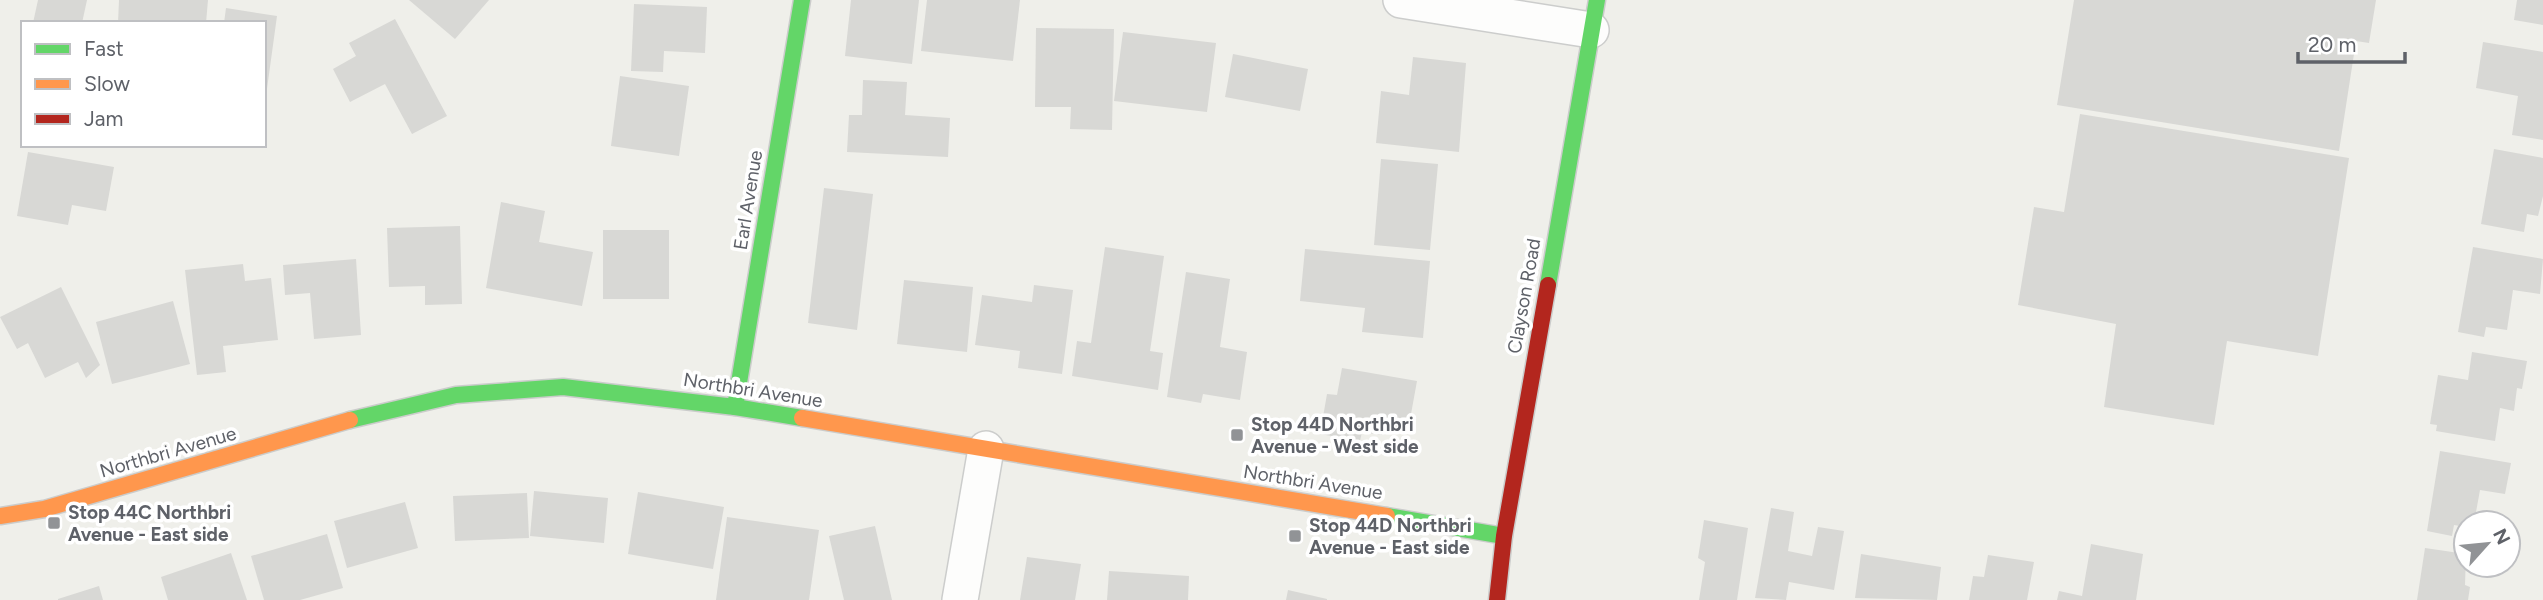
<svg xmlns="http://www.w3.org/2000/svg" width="2543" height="600" viewBox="0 0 2543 600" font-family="Figtree,sans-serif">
	<rect width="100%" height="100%" fill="#efefea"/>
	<g fill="#d8d8d5">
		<path d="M38 0H87L82 23H33Z"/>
		<path d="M119 0H208L206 23H118Z"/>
		<path d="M409 0H489L455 39Z"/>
		<path d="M851 0H919L912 64 845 56Z"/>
		<path d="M927 0H1020L1013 61 921 51Z"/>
		<path d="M2074 0H2376L2369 43 2356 41 2339 151 2057 105Z"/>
		<path d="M2517 0H2543V25L2514 20Z"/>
		<path d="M634 4 707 7 705 53 664 51 663 72 631 71Z"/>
		<path d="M226 8 277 16 266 96 264 23H224Z"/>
		<path d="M395 19 447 116 412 134 385 84 350 102 333 69 356 56 349 43Z"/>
		<path d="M1036 28 1114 29 1112 130 1070 129 1071 107H1035Z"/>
		<path d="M1123 32 1216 43 1207 112 1114 101Z"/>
		<path d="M2483 42 2543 52V140L2512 135 2518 96 2476 88Z"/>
		<path d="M1233 54 1308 69 1300 111 1225 97Z"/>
		<path d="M1413 57 1466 63 1459 152 1376 143 1381 91 1409 95Z"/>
		<path d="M620 76 689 86 679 156 611 146Z"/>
		<path d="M863 80 907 82 905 115 950 118 948 157 847 152 849 115H862Z"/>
		<path d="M2080 114 2349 158 2318 356 2227 341 2214 425 2104 407 2116 324 2018 305 2034 207 2064 212Z"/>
		<path d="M2494 149 2543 158V196L2538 216 2527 214 2524 232 2481 224Z"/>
		<path d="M28 152 114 167 106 211 72 205 68 225 17 216Z"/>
		<path d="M1381 159 1438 164 1430 250 1374 245Z"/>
		<path d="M824 188 873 194 857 330 808 323Z"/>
		<path d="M501 202 545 211 539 242 593 252 582 306 486 288Z"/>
		<path d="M460 226 462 304 425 305V286L389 287 387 228Z"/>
		<rect x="603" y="230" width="66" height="69"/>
		<path d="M1105 247 1164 256 1150 351 1163 353 1158 390 1072 376 1077 341 1091 343Z"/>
		<path d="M2473 247 2543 259 2540 294 2513 290 2507 330 2486 327 2484 337 2458 332Z"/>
		<path d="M1305 249 1430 261 1423 338 1362 332 1365 308 1300 301Z"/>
		<path d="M356 259 361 335 314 339 310 293 285 295 283 265Z"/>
		<path d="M243 264 245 281 271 278 278 340 223 346 226 372 197 375 185 270Z"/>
		<path d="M1186 272 1230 279 1220 347 1247 352 1240 400 1203 394 1201 403 1167 397Z"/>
		<path d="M904 280 973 287 967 352 897 344Z"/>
		<path d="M1034 285 1073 290 1062 374 1018 368 1020 351 975 345 982 295 1032 302Z"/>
		<path d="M61 287 100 365 86 378 78 362 45 378 28 343 17 349 0 317Z"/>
		<path d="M173 301 190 364 112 384 96 322Z"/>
		<path d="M2472 352 2527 361 2522 389 2517 388 2514 411 2500 408 2495 441 2436 431 2437 425 2430 424 2438 375 2468 380Z"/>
		<path d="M1342 368 1417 381 1409 425 1385 421 1382 435 1362 432 1360 441 1320 434 1327 394 1337 395Z"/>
		<path d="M2440 451 2511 463 2505 494 2480 490 2474 523H2466V527L2454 525 2452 536 2427 531Z"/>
		<path d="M534 491 608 498 604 543 530 536Z"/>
		<path d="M638 492 724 507 713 569 628 554Z"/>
		<path d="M527 493 529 538 455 541 453 496Z"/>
		<path d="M405 502 418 548 347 568 334 521Z"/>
		<path d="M1771 508 1794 512 1788 551 1812 556 1818 527 1844 531 1834 590 1789 582 1786 600 1755 598Z"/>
		<path d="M727 517 819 530 809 600H716Z"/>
		<path d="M1704 520 1748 528 1737 600H1699L1705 562 1698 558Z"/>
		<path d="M875 526 892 600H844L829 536Z"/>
		<path d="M327 534 343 588 300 600H264L251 556Z"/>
		<path d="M2091 544 2143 554 2136 600H2057L2059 591 2082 596Z"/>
		<path d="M2425 548 2466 554 2465 585 2470 587 2468 600H2417Z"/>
		<path d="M231 553 247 600H168L161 577Z"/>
		<path d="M1861 554 1941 567 1937 600 1855 598Z"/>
		<path d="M1988 555 2034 562 2027 600H1969L1973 576 1984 577Z"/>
		<path d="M1027 557 1081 564 1075 600H1020Z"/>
		<path d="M1109 571 1189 576 1188 600H1107Z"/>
		<path d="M99 586 103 600H58V599Z"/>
		<path d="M1288 590 1327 599V600H1286Z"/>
	</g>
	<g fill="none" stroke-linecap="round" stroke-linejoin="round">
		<defs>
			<g id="street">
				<path d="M1401 0 1591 30"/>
				<path d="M960 600 986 449"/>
			</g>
			<g id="fast">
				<path d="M1548 285 1597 0"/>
				<path d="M735 407 802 0"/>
				<path d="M350 420 456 395 563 387 735 407 802 418"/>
				<path d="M1387 516 1504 536"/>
			</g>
			<g id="slow">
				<path d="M802 418 1387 516"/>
				<path d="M0 516 44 509 350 420"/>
			</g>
			<path id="jam" d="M1497 600 1504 536 1548 285"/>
		</defs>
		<use href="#street" stroke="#cccdcc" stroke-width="38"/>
		<use href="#fast" stroke="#cbcccb" stroke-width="19"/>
		<use href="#slow" stroke="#cbcccb" stroke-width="19"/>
		<use href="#jam" stroke="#cbcccb" stroke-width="19"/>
		<use href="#street" stroke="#fdfdfc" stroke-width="35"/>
		<use href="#fast" stroke="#63d668" stroke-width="16"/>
		<use href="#slow" stroke="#ff974d" stroke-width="16"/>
		<use href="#jam" stroke="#b3261e" stroke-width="16"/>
	</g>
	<g fill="#919396" stroke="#fff" stroke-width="2.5">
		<rect x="1230" y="428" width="14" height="14" rx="3.5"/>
		<rect x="47" y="516" width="14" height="14" rx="3.5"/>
		<rect x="1288" y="529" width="14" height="14" rx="3.5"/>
	</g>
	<g text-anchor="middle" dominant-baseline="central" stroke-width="7" stroke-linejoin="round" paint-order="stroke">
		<g font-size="19" fill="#5e6168" stroke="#fff">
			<text transform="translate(748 200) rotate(-81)">Earl Avenue</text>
			<text transform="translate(1524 296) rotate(-80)">Clayson Road</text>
			<text transform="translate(753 390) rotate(9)">Northbri Avenue</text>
			<text transform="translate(168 452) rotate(-16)">Northbri Avenue</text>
			<text transform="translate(1313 482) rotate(9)">Northbri Avenue</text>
		</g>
		<g font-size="19" font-weight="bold" fill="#5e6168" stroke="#fff" text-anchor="start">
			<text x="1251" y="424">Stop 44D Northbri<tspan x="1251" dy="22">Avenue - West side</tspan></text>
			<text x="68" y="512">Stop 44C Northbri<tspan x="68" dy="22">Avenue - East side</tspan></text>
			<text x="1309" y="525">Stop 44D Northbri<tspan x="1309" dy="22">Avenue - East side</tspan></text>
		</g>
	</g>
	<rect x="21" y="21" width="245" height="126" fill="#ffffff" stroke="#bfc0c3" stroke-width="2"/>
	<rect x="35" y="44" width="35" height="10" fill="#63d668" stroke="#bfc0c3" stroke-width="2"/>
	<text x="84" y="56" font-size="21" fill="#5e6168">Fast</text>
	<rect x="35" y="79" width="35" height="10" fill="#ff974d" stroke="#bfc0c3" stroke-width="2"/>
	<text x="84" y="91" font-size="21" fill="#5e6168">Slow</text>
	<rect x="35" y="114" width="35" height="10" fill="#b3261e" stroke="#bfc0c3" stroke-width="2"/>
	<text x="84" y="126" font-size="21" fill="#5e6168">Jam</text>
	<g transform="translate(2487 544) rotate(63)"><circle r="33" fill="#ffffff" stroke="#bfc0c3" stroke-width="2"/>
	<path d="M0-5L12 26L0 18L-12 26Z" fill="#919396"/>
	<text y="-10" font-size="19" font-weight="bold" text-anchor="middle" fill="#5e6168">N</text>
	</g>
	<path d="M2298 52v10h107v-10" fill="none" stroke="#5e6168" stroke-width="3.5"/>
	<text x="2308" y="52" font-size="21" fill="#5e6168" stroke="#ffffff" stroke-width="5" paint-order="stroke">20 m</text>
</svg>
